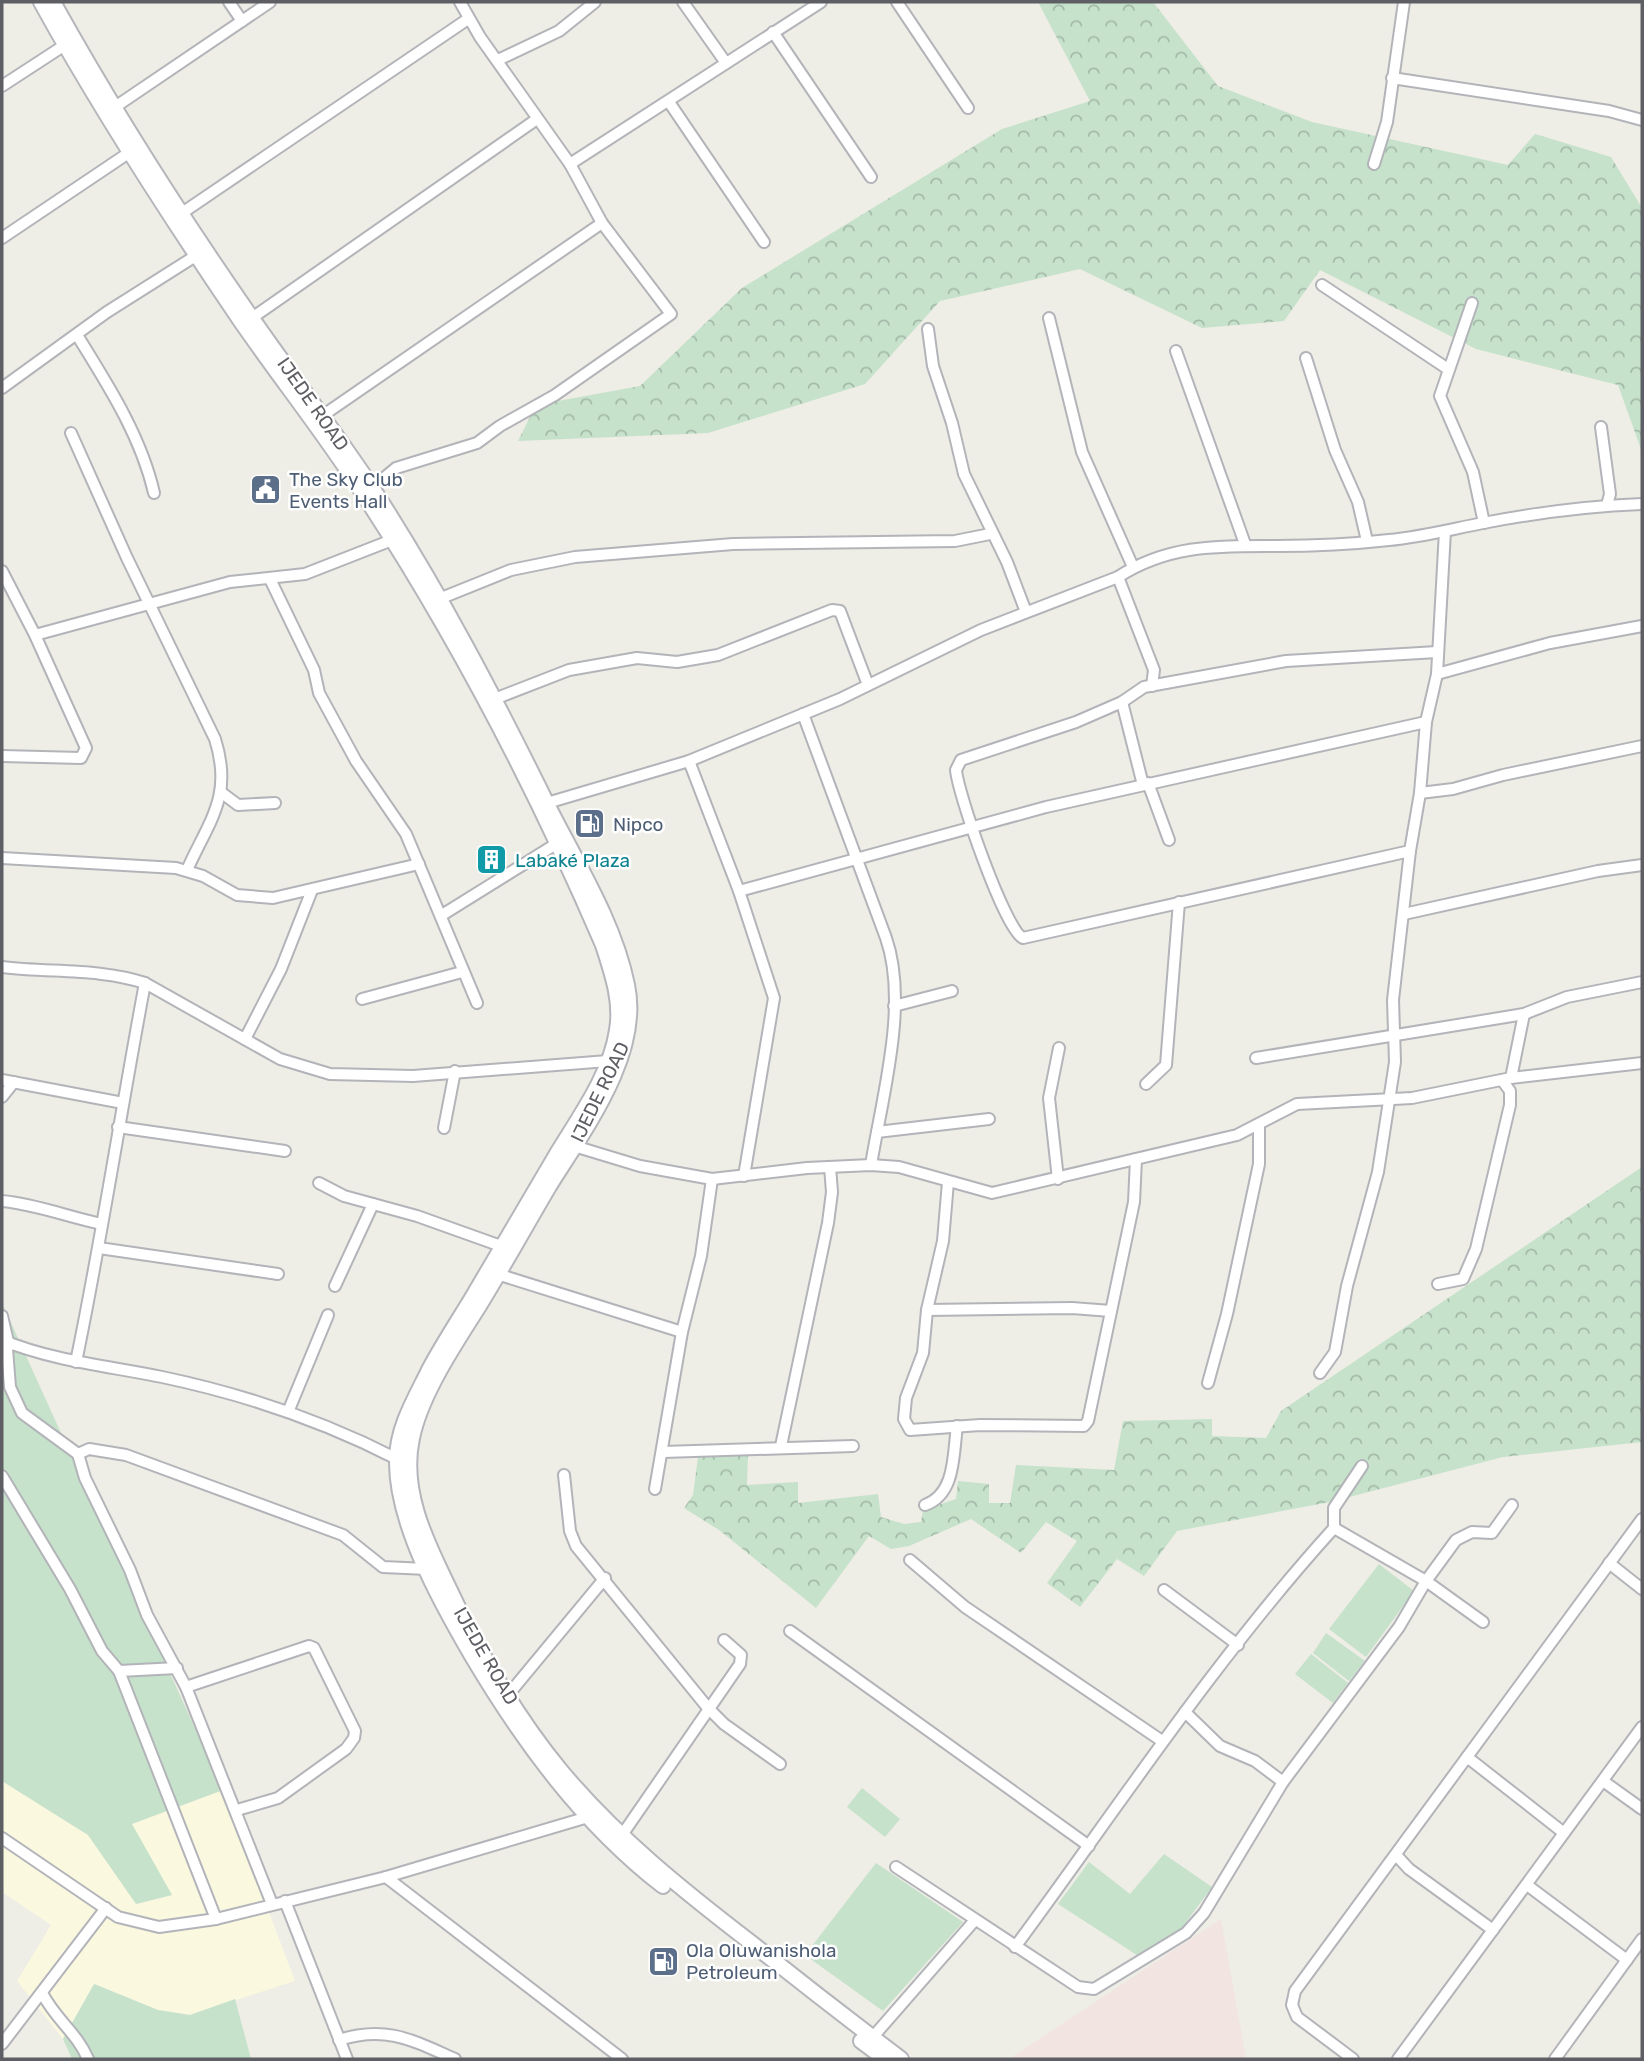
<svg xmlns="http://www.w3.org/2000/svg" width="1644" height="2061" viewBox="0 0 1644 2061" font-family="Rubik,sans-serif">
	<defs>
		<pattern id="forest-crowns" width="20" height="18" patternUnits="userSpaceOnUse" patternTransform="scale(1.75)"><rect width="20" height="18" fill="#c6e2cb"/><path d="M2 6a3 3 0 1 1 6 0M12 15a3 3 0 1 1 6 0" fill="none" stroke="#a4baa8"/></pattern>
	</defs>
	<rect width="100%" height="100%" fill="#eeede6"/>
	<path fill="#faf8df" d="M2 1781 88 1835 137 1904 172 1895 131 1824 223 1790 295 1981 190 2015 158 2010 95 1984 63 2039 17 1981 51 1925 2 1892Z"/>
	<path fill="#f2e4e0" d="M1221 1919 1246 2059H1009Z"/>
	<g fill="#c6e2cb">
		<path d="M2 1303 223 1790 132 1824 172 1895 136 1904 88 1835 2 1781Z"/>
		<path d="M1379 1564 1414 1591 1366 1657 1329 1629Z"/>
		<path d="M1326 1633 1365 1661 1349 1681 1313 1653Z"/>
		<path d="M1311 1654 1348 1683 1333 1703 1295 1674Z"/>
		<path d="M862 1788 900 1819 885 1837 847 1807Z"/>
		<path d="M1164 1854 1212 1887 1178 1933 1140 1957 1058 1904 1089 1862 1130 1894Z"/>
		<path d="M876 1863 963 1922 883 2011 805 1955Z"/>
		<path d="M94 1984 158 2010 190 2015 235 1999 251 2059H72L63 2039Z"/>
	</g>
	<g fill="url(#forest-crowns)">
		<path d="M1038 2H1153L1218 86 1312 122 1508 165 1535 134 1611 157 1642 208V452L1618 385 1476 349 1320 270 1284 321 1202 328 1080 269 940 301 865 384 708 433 518 441 536 405 640 386 742 288 1002 129 1090 101Z"/>
		<path d="M1642 1167V1442L1503 1457 1330 1502 1177 1531 1144 1576 1117 1559 1080 1607 1047 1583 1077 1541 1046 1522 1021 1553 971 1519 909 1546 891 1549 869 1536 816 1608 719 1530 684 1508 693 1495 698 1457 748 1453 747 1485 798 1482V1503L878 1494 881 1517 904 1524 921 1522 923 1510 956 1499 958 1481 989 1484V1503H1010L1016 1465 1114 1470 1123 1421 1212 1419V1436L1266 1438 1281 1411Z"/>
	</g>
	<g fill="none" stroke-linecap="round" stroke-linejoin="round">
		<defs>
			<g id="minor">
				<path d="M229 2 242 21"/>
				<path d="M683 2 726 63"/>
				<path d="M897 2 968 108"/>
				<path d="M773 32 871 177"/>
				<path d="M498 60 559 31 595 2"/>
				<path d="M1392 78 1609 111 1642 120"/>
				<path d="M2 86 71 41"/>
				<path d="M669 102 764 242"/>
				<path d="M115 107 270 2"/>
				<path d="M570 164 821 2"/>
				<path d="M1374 164 1387 122 1404 2"/>
				<path d="M182 213 468 19"/>
				<path d="M2 238 130 152"/>
				<path d="M1322 285 1448 369"/>
				<path d="M1472 303 1440 396 1473 472 1484 523"/>
				<path d="M252 318 537 119"/>
				<path d="M1049 318 1082 452 1133 567"/>
				<path d="M928 329 933 366 952 423 964 474 1007 562 1026 612"/>
				<path d="M77 335C108 385 141 436 154 493"/>
				<path d="M1176 351 1245 544"/>
				<path d="M1306 358 1335 450 1358 502 1367 541"/>
				<path d="M2 388 107 312 197 255"/>
				<path d="M322 416 602 223"/>
				<path d="M1601 427 1610 494 1607 505"/>
				<path d="M71 433 127 558 215 739C233 796 210 819 187 870"/>
				<path d="M372 488 396 468 477 443 500 426 555 395 671 314 602 223 570 164 480 37 460 2"/>
				<path d="M2 571 35 635 86 748 81 758 2 756"/>
				<path d="M1118 577 1154 670 1152 686"/>
				<path d="M270 579 314 670 319 693 356 761 406 834 477 1003"/>
				<path d="M439 599 511 570 575 557 733 544 955 541 990 534"/>
				<path d="M35 635 230 582 305 574 392 540"/>
				<path d="M1437 674 1550 643 1642 626"/>
				<path d="M497 698 569 670 637 658 677 662 718 655 832 610 840 611 868 685"/>
				<path d="M1122 702 1143 785"/>
				<path d="M803 714 886 938C909 1004 882 1097 871 1165"/>
				<path d="M689 761 739 891 774 998 744 1176"/>
				<path d="M1148 783 1169 840"/>
				<path d="M222 793 238 805 275 803"/>
				<path d="M1420 793 1453 789 1503 775 1642 746"/>
				<path d="M547 803 689 761 840 699 981 630 1118 577C1169 544 1219 546 1277 546 1314 546 1353 544 1389 540 1421 537 1452 529 1483 523 1535 513 1590 506 1642 504"/>
				<path d="M1410 851 1023 938C1005 930 958 794 956 770L961 760 1076 722 1122 702 1144 687 1286 661 1437 652"/>
				<path d="M2 858 176 868 203 876 237 895 273 898 419 864"/>
				<path d="M739 891 1046 807 1426 722"/>
				<path d="M1404 914 1598 871 1642 865"/>
				<path d="M442 915 556 844"/>
				<path d="M2 967C50 973 99 968 145 983L280 1059 330 1074 413 1076 608 1061"/>
				<path d="M362 999 462 972"/>
				<path d="M894 1006 952 991"/>
				<path d="M245 1039 281 969 312 890"/>
				<path d="M1256 1058 1524 1014 1567 997 1642 982"/>
				<path d="M1511 1078 1524 1014"/>
				<path d="M2 1080 123 1103"/>
				<path d="M1146 1084 1166 1065 1179 902"/>
				<path d="M2 1097 14 1082"/>
				<path d="M118 1127 285 1151"/>
				<path d="M444 1128 455 1071"/>
				<path d="M877 1132 989 1119"/>
				<path d="M574 1146 640 1166 712 1179 701 1256 682 1332 655 1489"/>
				<path d="M712 1179 807 1168 871 1165 899 1167 992 1193 1237 1135 1297 1104 1412 1098 1511 1078 1642 1063"/>
				<path d="M1058 1179 1049 1098 1059 1048"/>
				<path d="M948 1182 943 1241 927 1310 923 1353 906 1398 904 1419 910 1430 980 1425 1084 1426 1088 1421 1134 1202 1136 1159"/>
				<path d="M319 1183 344 1196 417 1216 501 1246"/>
				<path d="M2 1201C36 1204 68 1217 102 1224"/>
				<path d="M99 1248 278 1274"/>
				<path d="M497 1274 682 1332"/>
				<path d="M1438 1284 1463 1279 1476 1249 1510 1105V1091L1502 1080"/>
				<path d="M335 1286 373 1204"/>
				<path d="M927 1310 1072 1308 1111 1311"/>
				<path d="M2 1316 9 1346"/>
				<path d="M2 1340C53 1361 108 1366 162 1377 243 1394 323 1421 397 1459"/>
				<path d="M7 1349 10 1387 22 1413 78 1454"/>
				<path d="M76 1362C102 1237 121 1110 145 983"/>
				<path d="M1320 1373 1335 1352 1347 1286 1378 1172 1395 1062 1393 1000 1410 851 1420 793 1426 722 1437 674 1445 531"/>
				<path d="M1208 1383 1227 1314 1259 1164V1125"/>
				<path d="M288 1412 328 1315"/>
				<path d="M781 1446 828 1223 832 1192 830 1167"/>
				<path d="M663 1452 853 1446"/>
				<path d="M78 1454 85 1478 130 1570 147 1615 186 1687 272 1904"/>
				<path d="M78 1454 89 1449 126 1455 343 1535 383 1567 427 1569"/>
				<path d="M564 1475 570 1531 576 1546 708 1708 724 1724 780 1764"/>
				<path d="M2 1476 70 1589 102 1651 119 1671 216 1919"/>
				<path d="M925 1505C956 1494 953 1454 957 1426"/>
				<path d="M1334 1528 1426 1581 1483 1622"/>
				<path d="M1334 1528V1508L1362 1466"/>
				<path d="M910 1560 965 1607 1162 1741"/>
				<path d="M1609 1563 1642 1589"/>
				<path d="M1164 1590 1238 1645"/>
				<path d="M790 1631 1089 1846"/>
				<path d="M119 1671 177 1668"/>
				<path d="M186 1687 309 1646 314 1648 355 1731 354 1738 346 1749 278 1798 237 1810"/>
				<path d="M508 1695 605 1578"/>
				<path d="M1185 1712 1220 1746 1255 1761 1283 1782"/>
				<path d="M1467 1757 1564 1833"/>
				<path d="M1603 1781 1642 1809"/>
				<path d="M622 1835 740 1664 741 1655 724 1640"/>
				<path d="M2 1838 118 1917 159 1927 216 1919 386 1877 588 1817"/>
				<path d="M1396 1855 1409 1869 1493 1930"/>
				<path d="M896 1867 1078 1987 1094 1989 1186 1933 1204 1913 1283 1782 1399 1627 1426 1581 1456 1540 1472 1532 1492 1533 1512 1505"/>
				<path d="M386 1877 622 2059"/>
				<path d="M1527 1885 1627 1960"/>
				<path d="M285 1901 347 2059"/>
				<path d="M1015 1947C1119 1806 1216 1658 1334 1528"/>
				<path d="M42 1993C56 2020 77 2033 88 2059"/>
				<path d="M872 2038 975 1920"/>
				<path d="M339 2040C386 2025 412 2040 455 2059"/>
				<path d="M2 2044 106 1908"/>
				<path d="M1353 2059 1297 2017 1292 2005 1295 1991 1642 1519"/>
				<path d="M1398 2059 1642 1727"/>
				<path d="M1555 2059 1642 1939"/>
			</g>
			<g id="secondary">
				<path d="M41 2C101 111 170 217 240 320 280 378 324 433 362 492 455 634 536 789 603 945 612 973 622 1001 617 1030 611 1073 580 1116 558 1152 529 1201 501 1249 472 1298 458 1321 443 1344 430 1368 416 1397 397 1427 397 1460 396 1523 441 1603 472 1656 523 1742 583 1824 663 1886"/>
				<path d="M53 2C113 110 180 215 251 317 291 375 334 430 373 489 439 591 494 696 547 804 576 862 614 921 627 985 642 1055 583 1131 548 1188 525 1227 503 1267 479 1306 455 1344 421 1394 412 1438 401 1488 424 1537 445 1580 476 1647 514 1714 561 1771 617 1838 685 1892 754 1945 803 1984 852 2022 901 2059"/>
				<path d="M861 2041 885 2059"/>
			</g>
		</defs>
		<use href="#minor" stroke="#b3b4b9" stroke-width="14"/>
		<use href="#secondary" stroke="#b5b6bb" stroke-width="18"/>
		<use href="#minor" stroke="#fff" stroke-width="10"/>
		<use href="#secondary" stroke="#fff" stroke-width="14"/>
	</g>
	<defs>
		<symbol id="civic-square" viewBox="-11 -11 22 22"><rect x="-9" y="-9" width="18" height="18" rx="4" fill="#5c6f8a" stroke="#fff"/><path d="M-.6-6.5H3V-4.5H.6V-3L4-1V1h2V6H-6V1h2V-1L-.6-3ZM-1.2 2.5V6h2.4V2.5Z" fill="#fff"/></symbol>
		<symbol id="fuel-square" viewBox="-11 -11 22 22"><rect x="-9" y="-9" width="18" height="18" rx="4" fill="#5c6f8a" stroke="#fff"/><path d="M-5.5-6h7V0h2V4h1.3V-2.5L3-4.5l.8-.8L6-3V5H2.5V1h-1V6h-7ZM-4.2-4.7v3.2H.2V-4.7Z" fill="#fff"/></symbol>
		<symbol id="building-square" viewBox="-11 -11 22 22"><rect x="-9" y="-9" width="18" height="18" rx="4" fill="#0f9aa8" stroke="#fff"/><path d="M-4-6H4V6H1V3H-1V6H-4ZM-2.5-4.3h1.7v1.8h-1.7ZM.8-4.3h1.7v1.8H.8ZM-2.5-1h1.7V.8h-1.7ZM.8-1h1.7V.8H.8Z" fill="#fff"/></symbol>
	</defs>
	<g fill-rule="evenodd">
		<use href="#civic-square" x="248" y="472" width="35" height="35"/>
		<use href="#fuel-square" x="572" y="806" width="35" height="35"/>
		<use href="#building-square" x="474" y="842" width="35" height="35"/>
		<use href="#fuel-square" x="646" y="1944" width="35" height="35"/>
	</g>
	<g text-anchor="middle" dominant-baseline="central" stroke-width="5" stroke-linejoin="round" paint-order="stroke">
		<g font-size="19" fill="#5e5f64" stroke="#fff">
			<text transform="translate(313 404) rotate(55)">IJEDE ROAD</text>
			<text transform="translate(600 1092) rotate(-64)">IJEDE ROAD</text>
			<text transform="translate(486 1656) rotate(60)">IJEDE ROAD</text>
		</g>
		<g font-size="19" fill="#4e5e75" stroke="#fff" text-anchor="start">
			<text x="289" y="479">The Sky Club<tspan x="289" dy="22">Events Hall</tspan></text>
			<text x="613" y="824">Nipco</text>
			<text x="686" y="1950">Ola Oluwanishola<tspan x="686" dy="22">Petroleum</tspan></text>
		</g>
		<g font-size="19" fill="#0d838f" stroke="#fff" text-anchor="start">
			<text x="515" y="860">Labaké Plaza</text>
		</g>
	</g>
	<rect width="1644" height="2061" fill="none" stroke="#5e5f64" stroke-width="7"/>
</svg>
